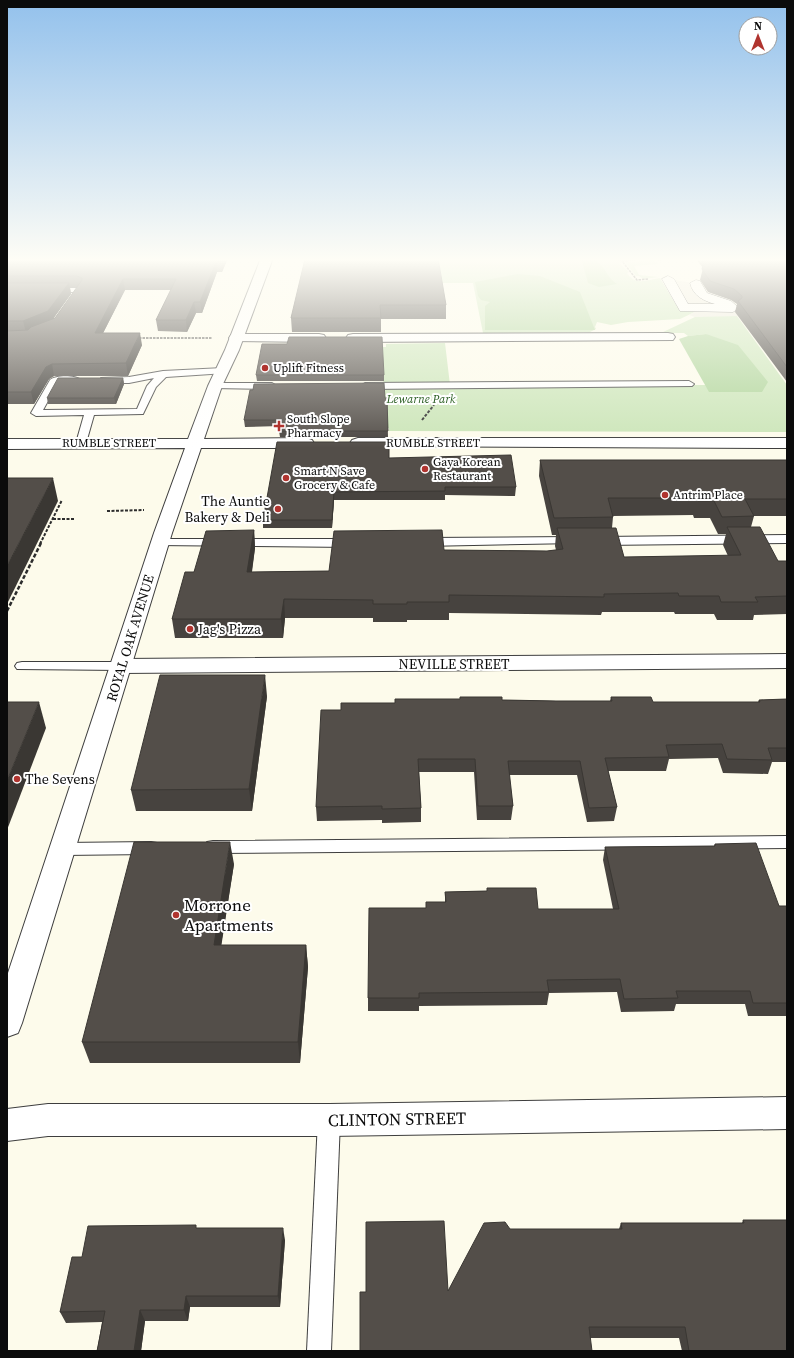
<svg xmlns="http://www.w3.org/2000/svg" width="794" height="1358" viewBox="0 0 794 1358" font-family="'Source Serif 4',serif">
	<rect width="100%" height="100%" fill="#fdfbeb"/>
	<g fill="#cbe5b8">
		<path d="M438 258H616L621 260 619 263 629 272 627 273C636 286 645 280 660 278L680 311H697L680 319 628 322 611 325 597 322 595 327 596 329 590 332 483 333 473 283H442Z"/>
		<path d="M653 260 658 264 634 266 639 275 659 277 643 279 639 276H636L625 262Z"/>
		<path d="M713 315 737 316 787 385V432L389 431V428H387L383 389 384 366H380V347H386V344L445 343 450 385H766L706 334 688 336 684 333H661L695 317Z"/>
	</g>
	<g fill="#aed499">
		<path d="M581 258C607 258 601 273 617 284L599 287 588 283Z"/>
		<path d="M518 274 540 276 580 292 595 330H485V306L490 302 481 300 478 296 475 282Z"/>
		<path d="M706 334 738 345 768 382 762 392H709L679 339 688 336Z"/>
	</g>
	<path fill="#ece9dc" d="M660 278 694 283 701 290 731 305 739 316 695 317 689 315 696 311H680Z"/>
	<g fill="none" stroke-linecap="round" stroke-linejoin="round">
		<defs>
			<g id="service">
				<path d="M48 288H79L83 290 79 292H51L47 290Z"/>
				<path d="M223 368 227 371 226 373 166 377 156 387 143 414 94 415 86 443 81 446 76 443 84 415 36 416 31 413 50 380C56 375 75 375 81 380L76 383H58L43 410 137 409 147 386 154 378 129 383H104L101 382V378L129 377 163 371Z"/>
				<path d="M689 381 694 384 692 386 365 389 360 386 365 383Z"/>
				<path d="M215 383H272L277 386 272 389 212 388 210 386Z"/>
				<path d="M787 535V543L600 545 594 541 600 537Z"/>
				<path d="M573 537 577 539 579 541 577 543 424 546 418 542 424 538Z"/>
				<path d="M160 539H351L357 543 351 547 156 545 154 543Z"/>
				<path d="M22 662H121L126 663 128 666 126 669 121 670 17 669 15 666 17 663Z"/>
				<path d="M787 836V848L213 853 207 852 205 847 207 842 213 841Z"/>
				<path d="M151 842 157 843 159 848 157 853 151 854 63 855 57 854 55 849 57 844 63 843Z"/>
				<path d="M329 1110 337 1113 340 1120 331 1351H307L318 1120 321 1113Z"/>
			</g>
			<path id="pedestrian" d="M668 276 674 279 688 304H715C704 301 693 296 690 283L696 280 700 281 707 293 731 301 739 308 733 312 680 311 662 279Z"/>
			<g id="minor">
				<path d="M668 333 673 334 675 337 673 340 353 342 348 341 346 338 348 335 353 334Z"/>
				<path d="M236 334H319L324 335 326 338 324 341 319 342 231 341 229 338 231 335Z"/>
				<path d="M787 654V668L121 673 113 671 110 666 113 661 121 659Z"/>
				<path d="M787 1097V1129L329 1136H48L7 1141V1109L48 1104H329Z"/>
			</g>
			<g id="tertiary">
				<path d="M261 258H273L239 350 222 386 204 439 306 438 312 440 314 443 312 446 306 448H201L172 533 22 1023 18 1033 7 1037V976L154 533 185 448 7 449V439H188L208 386 225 350Z"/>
				<path d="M358 438H787V448L352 446 350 443 352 440Z"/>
			</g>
		</defs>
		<use href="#service" stroke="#3e3e3e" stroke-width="2"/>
		<use href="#pedestrian" stroke="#3e3e3e" stroke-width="1"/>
		<use href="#minor" stroke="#3e3e3e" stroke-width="2"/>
		<use href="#tertiary" stroke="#3e3e3e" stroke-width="2"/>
		<g stroke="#2d2d2d" stroke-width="1.5" stroke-dasharray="2.5 1" stroke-linecap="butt">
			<path d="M614 258 622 261"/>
			<path d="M650 259 661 260"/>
			<path d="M648 279 637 280 622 261 650 258"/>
			<path d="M139 338H212"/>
		</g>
		<g stroke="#2d2d2d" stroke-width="2" stroke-dasharray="3 1.5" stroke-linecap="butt">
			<path d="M422 420 434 405"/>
			<path d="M107 511 144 510"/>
			<path d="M53 519H75"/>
			<path d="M40 544 62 500"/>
		</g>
		<path stroke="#2d2d2d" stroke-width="2.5" stroke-dasharray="4 2" stroke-linecap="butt" d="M7 611 41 543"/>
		<use href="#service" fill="#fff" fill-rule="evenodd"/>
		<use href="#pedestrian" fill="#fff" fill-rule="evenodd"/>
		<use href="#minor" fill="#fff" fill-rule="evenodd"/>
		<use href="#tertiary" fill="#fff" fill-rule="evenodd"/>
	</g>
	<g fill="#47433f" fill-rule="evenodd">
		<path d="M7 258H228L222 272H217L202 313H196L187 332 158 331 156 320 171 290H125L103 333 142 345 128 376H54L49 379 34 404H7ZM70 287H78L55 318 53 319 71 294Z"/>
		<path d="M695 258H787V382L735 312 737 304 731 300 708 292 700 280 703 268Z"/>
		<path d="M312 259 446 305V319H381V332H292L291 318Z"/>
		<path d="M256 375H384V381H257Z"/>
		<path d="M123 378 124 384 116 404H48L47 398Z"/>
		<path d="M385 398H387L388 437H280L279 431 280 426 245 427 244 420Z"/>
		<path d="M389 458 516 487 515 496 445 495V500H334L332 528H263V520Z"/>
		<path d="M540 460H787V516H754L751 527 778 561H787V614L754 615 753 620H717L714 614H675L674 612H602L601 615 449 613V620H407V622H373V618H285L283 638H175L172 619 194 572 254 530 255 548 252 572 329 571 444 550 547 551 556 550 555 546 556 535H552L539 476ZM693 515 694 518H710L718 534H726L723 545 728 556 624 557 612 528 613 517V516Z"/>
		<path d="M267 696 252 811H136L131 790Z"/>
		<path d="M611 697 653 702H758L759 700 787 699V762H772L768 774 723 773 718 758 669 759 666 771H608L617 807 614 821 587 822 577 775H509L513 806 511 820H477L474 772H419L421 808V822L382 823V820L317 821 316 807 341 710 502 700 556 701H610Z"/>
		<path d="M715 844 779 906H787V1016H748L745 1004H676L674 1011 621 1012 617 992 549 993 547 1005 419 1006V1011H368V998L426 908V902H445V892L487 891V888L538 909H613L603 860 605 847 714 846Z"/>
		<path d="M234 864 221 945H306L308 967 300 1063H90L82 1042Z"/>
		<path d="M743 1220 787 1351H682L679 1338H590L448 1291 510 1229H619L621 1223H742Z"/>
		<path d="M197 1228 285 1240 280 1307H190L188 1321H145L141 1351H97L102 1322 66 1323 60 1312 82 1257Z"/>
	</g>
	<g fill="#3a3733">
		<path d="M223 258H228L222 272 221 262Z"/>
		<path d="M216 262 217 272 202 313 200 302Z"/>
		<path d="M123 279 125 290 97 345 95 333Z"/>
		<path d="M69 283 71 294 50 323 26 332 23 321Z"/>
		<path d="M194 302 196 313 187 332 186 320Z"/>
		<path d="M140 333 142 345 128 376 126 363Z"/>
		<path d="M52 364 54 376 49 379 34 404 31 392 46 367Z"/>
		<path d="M123 378 124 384 116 404 114 398Z"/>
		<path d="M53 478 58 501 7 604V566Z"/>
		<path d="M334 492V500L332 528V520Z"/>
		<path d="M254 530 255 548 249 590 247 572Z"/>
		<path d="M284 599 285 618 283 638 281 619Z"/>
		<path d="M265 675 267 696 252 811 249 789Z"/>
		<path d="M39 702 46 728 7 830V781Z"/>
		<path d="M230 842 234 864 218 967 214 945Z"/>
		<path d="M306 945 308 967 300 1063 298 1042Z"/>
		<path d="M283 1228 285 1240 280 1307 278 1296Z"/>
		<path d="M186 1296 190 1307 188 1321 184 1310Z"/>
		<path d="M140 1310 145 1321 141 1351H134Z"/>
	</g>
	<g fill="#534e49" stroke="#3a3733">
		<path d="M7 258H223L221 262H216L200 302H194L186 320H156L176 279H123L95 333H140L126 363 52 364 46 367 31 392H7V331L28 330 31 327 55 318 82 280V278L77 276H7Z"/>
		<path d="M312 258H438L446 305H380L381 318H291L305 259H312Z"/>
		<path d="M705 258H787V367L738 301 742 298V296L734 289 710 281 702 269Z"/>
		<path d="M7 283H69L48 311 23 321H7Z"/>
		<path d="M289 337H382L384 375H256L262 344H287Z"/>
		<path d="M58 378H123L114 398H47Z"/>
		<path d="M384 383 385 398H387L388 431H279L281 420H244L250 390H253L254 384Z"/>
		<path d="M277 442H389V458L511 455 516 487H445V491L334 492 332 520H263Z"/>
		<path d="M540 460H787V499H745L754 516 722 517 714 501H698L696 498H608L613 517 554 518Z"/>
		<path d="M7 478H53L7 566Z"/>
		<path d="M727 527H760L778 561H787V596L755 597 758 602H721L719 596H679L678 593 604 594V597L449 595V602H407V604H373V600L284 599 281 619H172L185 572H194L206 531 254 530 247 572 329 571 334 531 442 530 444 550 547 551 563 549 557 528H616L624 557 741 555Z"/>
		<path d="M160 675H265L249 789 131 790Z"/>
		<path d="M460 697H502V700L556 701H612L611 697H651L653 702H760L759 700 787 699V748H768L772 760 727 759 722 744 666 745 669 757 605 758 617 807 589 808 580 761H508L513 806H478L475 759H418L421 808 382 809V806L316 807 321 710H341V703H395V699H460Z"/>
		<path d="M7 702H39L7 781Z"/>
		<path d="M134 842H230L214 945H306L298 1042H82Z"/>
		<path d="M756 843 779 906H787V1003H753L750 991H676L678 998 624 999 620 979 547 980 549 992 419 993V998H368L369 908H426V902H446L445 892 487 891V888H536L538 909H619L605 847 715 846V844Z"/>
		<path d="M743 1220H787V1351H689L685 1327H589L592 1351H360V1292H366V1222L444 1221 448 1291 484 1223 505 1222 510 1229H622L621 1223H744Z"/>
		<path d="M196 1225V1228H283L278 1296H186L184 1310H140L134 1351H97L105 1311 60 1312 72 1257H82L88 1226Z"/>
	</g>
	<linearGradient id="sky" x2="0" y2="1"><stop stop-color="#93c1ec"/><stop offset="0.58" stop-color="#fefdf6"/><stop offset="1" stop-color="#fefdf6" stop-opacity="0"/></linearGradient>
	<rect width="794" height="448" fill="url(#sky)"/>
	<g fill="#b0342f" stroke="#fff" stroke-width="1.5">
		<circle cx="265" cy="368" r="4"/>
		<path d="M277 420h4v4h4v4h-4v4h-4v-4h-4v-4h4z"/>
		<circle cx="425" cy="469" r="4"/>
		<circle cx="286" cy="478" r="4"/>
		<circle cx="665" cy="495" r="4"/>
		<circle cx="278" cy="509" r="4"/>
		<circle cx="190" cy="629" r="4"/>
		<circle cx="17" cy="779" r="4"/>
		<circle cx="176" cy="915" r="4"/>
	</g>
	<g text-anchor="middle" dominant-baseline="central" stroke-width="4" stroke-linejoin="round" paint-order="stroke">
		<g font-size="12" fill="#0b0b0b" stroke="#fff" text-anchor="start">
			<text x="273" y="368">Uplift Fitness</text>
			<text x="287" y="419">South Slope<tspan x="287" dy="14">Pharmacy</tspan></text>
			<text x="433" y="462">Gaya Korean<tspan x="433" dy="14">Restaurant</tspan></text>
			<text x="294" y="471">Smart N Save<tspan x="294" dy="14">Grocery &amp; Cafe</tspan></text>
			<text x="673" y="495">Antrim Place</text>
		</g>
		<g font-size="12" font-style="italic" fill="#295d21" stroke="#fff">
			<text x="421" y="399">Lewarne Park</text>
		</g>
		<g font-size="12" fill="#0b0b0b" stroke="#fff">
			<text x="109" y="443">RUMBLE STREET</text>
			<text x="433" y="443">RUMBLE STREET</text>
		</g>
		<g font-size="14" fill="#0b0b0b" stroke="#fff" text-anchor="start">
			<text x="270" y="501" text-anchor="end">The Auntie<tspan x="270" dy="16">Bakery &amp; Deli</tspan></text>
			<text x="198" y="629">Jag's Pizza</text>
			<text x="25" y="779">The Sevens</text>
		</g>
		<g font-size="14" fill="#0b0b0b" stroke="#fff">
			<text transform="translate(130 638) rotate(-73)">ROYAL OAK AVENUE</text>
			<text x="454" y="664">NEVILLE STREET</text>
		</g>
		<g font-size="17" fill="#0b0b0b" stroke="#fff" text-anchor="start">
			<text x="184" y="905">Morrone<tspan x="184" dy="20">Apartments</tspan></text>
		</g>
		<g font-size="17" fill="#0b0b0b" stroke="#fff">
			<text transform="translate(397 1119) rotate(-1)">CLINTON STREET</text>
		</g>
	</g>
	<rect width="794" height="1358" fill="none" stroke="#0b0b0b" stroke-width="16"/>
	<g transform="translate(758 36)"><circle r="19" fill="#ffffff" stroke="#9d9d9d"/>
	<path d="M0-3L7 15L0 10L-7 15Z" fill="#b0342f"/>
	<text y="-6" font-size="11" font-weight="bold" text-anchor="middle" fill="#0b0b0b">N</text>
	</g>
</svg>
